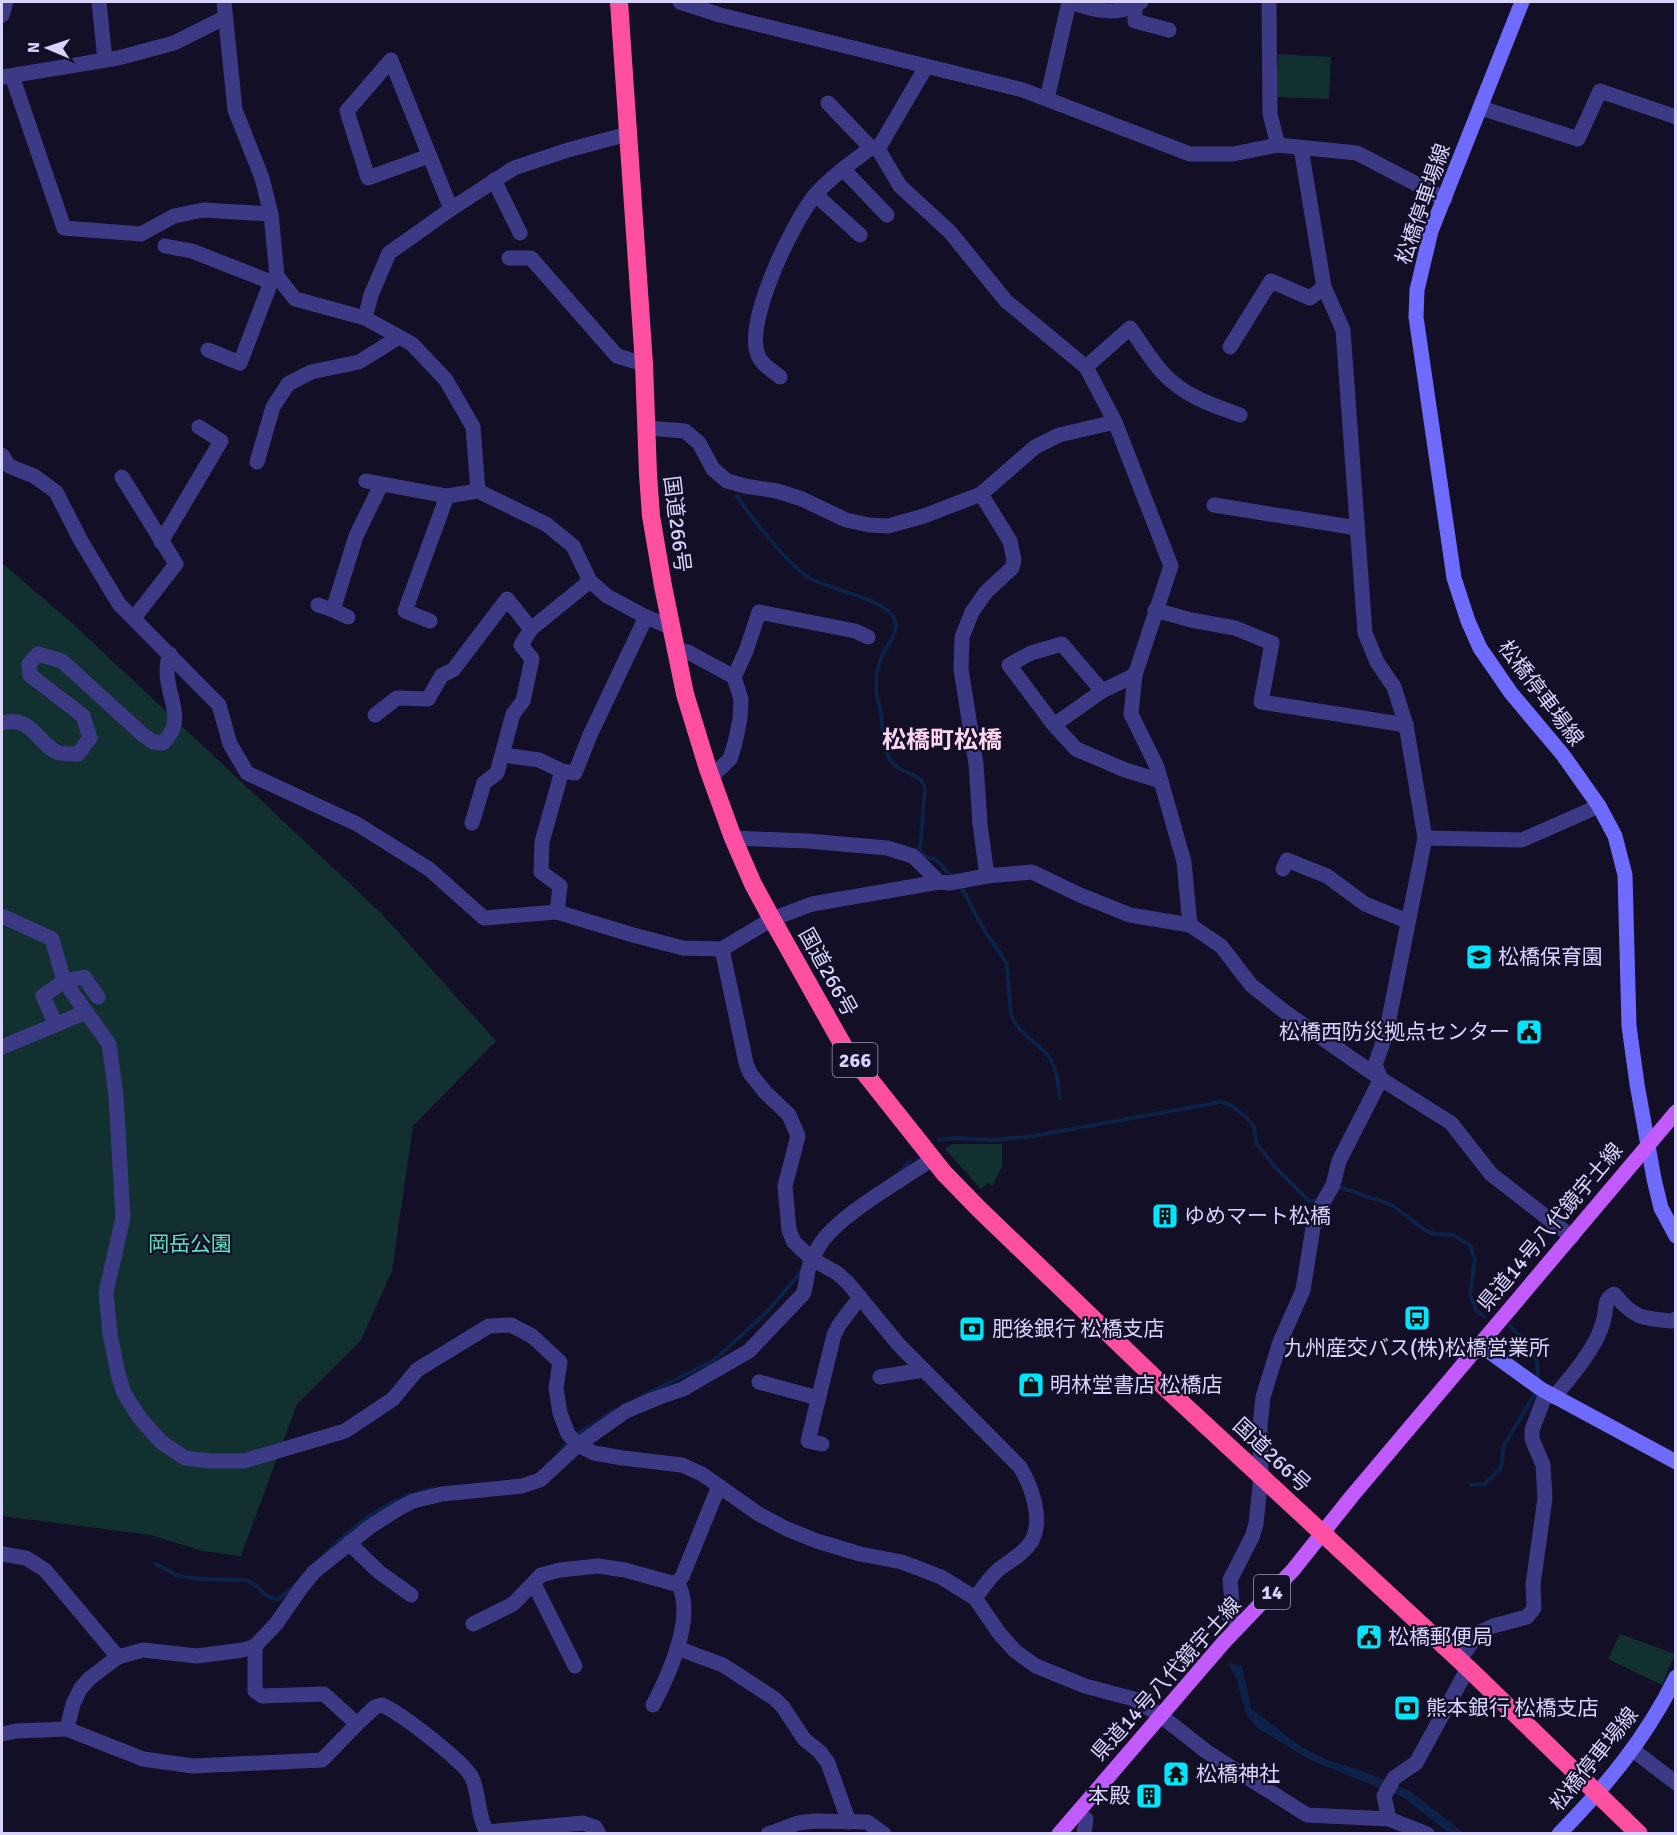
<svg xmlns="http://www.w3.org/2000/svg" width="1677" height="1835" viewBox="0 0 1677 1835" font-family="Signika,'Noto Sans JP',sans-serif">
	<rect width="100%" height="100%" fill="#130f26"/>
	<g fill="#12302f">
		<path d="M1278 54 1331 57 1329 99 1276 97Z"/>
		<path d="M2 563 72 623 381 913 496 1041 413 1126 392 1271 361 1340 297 1404 241 1556 202 1551 151 1535 2 1516Z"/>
		<path d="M952 1144H1002V1167L992 1186 988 1183 981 1189 945 1149Z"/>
		<path d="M1620 1634 1675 1654 1662 1685 1608 1659Z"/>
	</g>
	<path fill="#0c2248" d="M1228 1663 1242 1666 1251 1708 1301 1747 1327 1760 1360 1770 1410 1791 1464 1833H1449L1404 1798 1308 1759 1256 1727 1246 1714 1237 1680Z"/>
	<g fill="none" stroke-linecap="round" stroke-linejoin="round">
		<g stroke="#0c2248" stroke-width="4">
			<path d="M737 496C752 518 790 568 813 580 834 590 879 598 892 615 903 628 888 644 882 656 878 665 876 677 876 687 876 696 880 705 881 714 884 731 880 747 892 762 901 775 922 772 925 789L920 849 923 856 937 860 953 878"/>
			<path d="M960 886C969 898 973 911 981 924 988 939 1000 950 1007 965L1011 1015C1018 1032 1034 1041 1046 1053 1057 1066 1058 1082 1060 1098"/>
			<path d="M939 1140 954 1138 992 1140 1033 1136 1221 1102 1231 1105 1247 1118 1254 1127 1257 1144 1274 1166 1308 1200 1315 1201 1319 1199"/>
			<path d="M900 1172 910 1161"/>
			<path d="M1336 1189 1339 1187 1392 1205 1425 1230 1434 1234 1453 1235 1470 1245 1475 1260 1470 1295 1476 1310 1484 1317"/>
			<path d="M1510 1326C1526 1341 1542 1356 1537 1381"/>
			<path d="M635 1400 713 1361 766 1313 802 1271"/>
			<path d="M576 1435 615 1410"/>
			<path d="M559 1453 568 1442"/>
			<path d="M1471 1485 1485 1484 1501 1468 1504 1445 1534 1396 1535 1391"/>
			<path d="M417 1493 433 1489"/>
			<path d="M325 1554C348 1531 379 1506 410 1495"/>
			<path d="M156 1564 176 1575 198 1579 246 1580C263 1585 260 1599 279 1599L297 1583"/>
		</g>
		<g stroke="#3d3a85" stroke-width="15">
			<path d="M99 2 105 60"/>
			<path d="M224 2 235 110 262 178 271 214 277 276 295 299 365 318 412 344 446 380 473 427 478 491 546 524 573 546 590 581 607 596 646 617 670 627"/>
			<path d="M680 2 720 15 1023 90 1190 154H1233L1278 145 1357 153 1445 199"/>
			<path d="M1069 2C1087 8 1109 15 1128 8 1132 6 1136 3 1141 2"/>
			<path d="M1135 2V21L1169 30"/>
			<path d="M1269 2 1270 114 1278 145"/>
			<path d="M2 15 6 2"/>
			<path d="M926 67 878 149 900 186 950 232 1006 301 1086 367 1115 422 1171 566 1135 675 1131 714 1157 767 1184 862 1190 925"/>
			<path d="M12 76 64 228 141 234 174 216 203 210 271 214"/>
			<path d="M3 77 118 58 174 43 224 18"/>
			<path d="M1047 99 1069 2"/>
			<path d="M828 103 871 148 878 149"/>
			<path d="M1481 108 1578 139 1600 91 1676 117"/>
			<path d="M429 156 368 178 347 111 391 60 451 209"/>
			<path d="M843 169 887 215"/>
			<path d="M494 180 520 233"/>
			<path d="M816 195 860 235"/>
			<path d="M165 246 192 251 271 282"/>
			<path d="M509 258H531L617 356 644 364"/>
			<path d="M365 318 371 295 389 253 451 209 514 168 568 150 628 134"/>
			<path d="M1230 347 1271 281 1310 298 1324 287"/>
			<path d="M208 350 240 363 271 282 277 276"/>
			<path d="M1086 367 1130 328C1141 343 1151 360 1163 373 1184 396 1212 405 1240 415"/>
			<path d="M780 377C773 371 761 364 758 355 744 322 793 222 815 195 831 177 852 162 871 148"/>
			<path d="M647 428 685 431 699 443 713 469 727 481 745 486 777 491 802 499 846 520 869 525 888 526 924 516 981 494 1035 447 1059 435 1115 422"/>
			<path d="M2 455 9 466 34 476 56 492 81 541 119 604 219 705 230 744 247 773 357 824 429 869 484 918 557 912 633 935 683 948 722 949 772 919 812 904 939 882 949 883 987 876 1032 872 1080 895 1130 915 1190 925 1221 946 1251 985 1285 1012 1381 1079 1451 1123 1491 1174 1572 1237"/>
			<path d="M257 462 273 407 288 384 311 372 359 362 399 337"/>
			<path d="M122 477 176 564 134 618"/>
			<path d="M366 481 447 496 478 491"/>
			<path d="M981 494 1010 541 1014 560 1012 568 986 592 972 612 962 637 961 669 976 764 980 824 987 876"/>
			<path d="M1214 505 1357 528"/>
			<path d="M161 542 221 441 199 427"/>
			<path d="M318 605 333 610 356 536 381 485"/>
			<path d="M333 610 348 617"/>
			<path d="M1155 610 1191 620 1235 628 1272 643 1261 702 1406 725"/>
			<path d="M430 621 405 611 447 496"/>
			<path d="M674 649 688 652 734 677 746 651 759 612 855 631 868 637"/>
			<path d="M1135 675 1102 691 1054 725 1076 749 1125 770 1161 781"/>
			<path d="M375 715 397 698 428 699 442 675 453 670 507 599 531 629 590 581"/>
			<path d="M2 723C32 714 40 747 59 753 64 754 72 754 78 754L90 738 83 716 30 675 29 664 38 654 62 661 142 734 153 742 163 743C192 716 157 689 170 654"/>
			<path d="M1054 725 1009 665 1031 653 1062 644 1102 691"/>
			<path d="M504 755 539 760 562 771 575 773 590 735 646 617"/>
			<path d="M711 777 730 759 735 743 740 719 741 699 734 677"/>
			<path d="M472 823 484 783 497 773 513 714 523 701 532 659 521 645 531 629"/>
			<path d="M733 838 808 841 887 848 913 856 939 882"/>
			<path d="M1425 838 1522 840 1599 806"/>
			<path d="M1283 869 1287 860 1327 876 1365 904 1407 921"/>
			<path d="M557 912 560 886 541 872 542 842 562 771"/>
			<path d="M2 916 52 939 64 981 109 1044 116 1096 123 1218 106 1292 110 1334 118 1374 124 1393 139 1417 161 1442 185 1458 210 1461H244L345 1431 393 1399 417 1370 489 1326 511 1325 532 1336 560 1362 556 1388 560 1413 568 1434 578 1445 594 1453 623 1458 682 1465 702 1474 757 1513 787 1529 817 1541 860 1554 902 1562 941 1577 975 1598 999 1633 1015 1651 1036 1666 1085 1686 1134 1699 1160 1715 1207 1752 1307 1815 1389 1819 1427 1834"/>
			<path d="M722 949 746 1063 750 1073 765 1092 789 1115 798 1136 785 1186 789 1230 794 1242 812 1259 837 1273 848 1283 899 1345 1020 1467C1032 1487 1044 1521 1031 1542 1023 1555 1007 1562 996 1572 988 1580 982 1589 975 1598"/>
			<path d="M56 1025 43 996 64 981 84 977 98 997"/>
			<path d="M2 1047 86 1012"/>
			<path d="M880 1377 924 1370"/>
			<path d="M759 1382 818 1398"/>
			<path d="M1554 1397C1570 1378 1587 1358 1598 1336 1600 1331 1603 1324 1604 1318 1607 1308 1603 1300 1614 1294 1634 1318 1641 1318 1671 1321L1676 1319"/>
			<path d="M822 1444 808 1441 834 1335 839 1325 860 1297"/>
			<path d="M349 1543 379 1572 411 1595"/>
			<path d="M2 1554 26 1558 45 1570 118 1657"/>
			<path d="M534 1584 575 1666"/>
			<path d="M473 1624 513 1604 541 1575 560 1570 598 1566 625 1570 672 1583 677 1582 682 1577 719 1486"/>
			<path d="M1240 1625 1227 1614 1232 1602 1230 1580 1252 1537 1256 1524 1261 1475 1260 1426 1263 1397 1280 1342 1303 1290 1313 1228 1321 1206 1333 1185 1339 1161 1381 1079 1375 1065 1386 1034 1425 838 1406 725 1394 687 1377 662 1365 633 1343 330 1324 287 1301 148"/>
			<path d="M255 1646V1691L262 1696 324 1694 357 1724 375 1707 382 1705C399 1712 465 1762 472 1778 480 1795 477 1816 487 1832L583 1823 595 1827 599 1834"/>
			<path d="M677 1648 723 1665 775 1699 783 1707 804 1739 820 1752 828 1763 849 1822"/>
			<path d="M1459 1660 1480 1632 1493 1626 1527 1617 1534 1608 1533 1585 1545 1498 1543 1465 1532 1439V1430L1546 1393"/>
			<path d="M653 1705C669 1675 697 1614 677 1582"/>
			<path d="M67 1729 73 1704 81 1688 90 1678 118 1657 143 1650 197 1656 243 1650 255 1646 276 1624 301 1588 314 1572 371 1526 398 1509 413 1501 442 1494 522 1486 540 1480 578 1445 626 1411 657 1398 683 1389 749 1351 803 1294C807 1285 806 1276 809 1267 811 1260 815 1253 819 1246 838 1215 901 1181 932 1159"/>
			<path d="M2 1734 16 1731 67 1729 143 1759 193 1766 322 1760 357 1724"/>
			<path d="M1633 1750 1676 1783"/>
			<path d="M1389 1819 1384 1796 1394 1778 1416 1763 1468 1668"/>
			<path d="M768 1834 798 1823 815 1821 867 1822 884 1834"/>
			<path d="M1084 1834 1086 1819"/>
		</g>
		<g stroke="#6f6bff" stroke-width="15">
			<path d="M1522 2 1431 231 1417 290 1416 317 1454 578 1468 621 1480 648 1511 693 1563 755 1599 806 1615 836 1625 875 1629 1026 1637 1084 1654 1179 1661 1208 1676 1236"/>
			<path d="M1480 1345 1541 1389 1676 1462"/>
			<path d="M1559 1834C1607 1785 1646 1738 1676 1677"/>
		</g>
		<path stroke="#c25bff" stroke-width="15" d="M1059 1834 1224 1642 1293 1570 1352 1496 1676 1112"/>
		<path stroke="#ff4fa3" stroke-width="18" d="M619 2 644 364 648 474 651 516 663 586 685 694 708 769 733 838 753 884 772 919 844 1047 944 1173 979 1209 1159 1382 1468 1668 1639 1834"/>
	</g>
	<defs>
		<symbol id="school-square" viewBox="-11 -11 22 22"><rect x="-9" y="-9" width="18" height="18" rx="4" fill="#00e5ff" stroke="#130f26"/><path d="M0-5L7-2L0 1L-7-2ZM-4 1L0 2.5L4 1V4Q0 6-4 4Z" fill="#111"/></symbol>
		<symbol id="civic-square" viewBox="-11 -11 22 22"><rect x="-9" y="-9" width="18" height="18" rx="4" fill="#00e5ff" stroke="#130f26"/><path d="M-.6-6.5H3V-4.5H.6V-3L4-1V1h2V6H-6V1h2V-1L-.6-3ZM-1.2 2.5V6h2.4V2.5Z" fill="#111"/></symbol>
		<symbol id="building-square" viewBox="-11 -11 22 22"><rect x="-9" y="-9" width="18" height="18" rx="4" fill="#00e5ff" stroke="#130f26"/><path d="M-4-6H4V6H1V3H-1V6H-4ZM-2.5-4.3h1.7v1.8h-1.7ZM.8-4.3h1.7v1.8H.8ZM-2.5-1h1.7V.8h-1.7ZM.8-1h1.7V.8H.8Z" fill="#111"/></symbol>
		<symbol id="bus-square" viewBox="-11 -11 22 22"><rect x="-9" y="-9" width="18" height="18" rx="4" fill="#00e5ff" stroke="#130f26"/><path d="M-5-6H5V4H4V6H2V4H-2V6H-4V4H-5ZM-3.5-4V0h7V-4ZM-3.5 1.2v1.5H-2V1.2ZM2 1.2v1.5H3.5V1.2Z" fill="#111"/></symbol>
		<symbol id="bank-square" viewBox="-11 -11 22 22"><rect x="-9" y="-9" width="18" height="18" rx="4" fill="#00e5ff" stroke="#130f26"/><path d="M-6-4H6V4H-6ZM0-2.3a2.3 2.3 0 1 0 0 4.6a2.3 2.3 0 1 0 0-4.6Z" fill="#111"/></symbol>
		<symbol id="shop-square" viewBox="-11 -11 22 22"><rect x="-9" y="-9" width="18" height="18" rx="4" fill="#00e5ff" stroke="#130f26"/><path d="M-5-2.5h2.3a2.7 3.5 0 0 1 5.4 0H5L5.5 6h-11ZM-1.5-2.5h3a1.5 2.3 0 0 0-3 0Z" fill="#111"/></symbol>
		<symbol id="temple-square" viewBox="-11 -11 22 22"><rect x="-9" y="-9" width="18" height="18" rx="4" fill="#00e5ff" stroke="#130f26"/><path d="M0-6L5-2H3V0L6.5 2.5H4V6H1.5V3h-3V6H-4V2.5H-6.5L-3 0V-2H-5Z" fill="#111"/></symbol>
	</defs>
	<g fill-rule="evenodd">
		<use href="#school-square" x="1464" y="942" width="30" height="30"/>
		<use href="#civic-square" x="1514" y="1017" width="30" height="30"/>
		<use href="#building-square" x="1150" y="1201" width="30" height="30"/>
		<use href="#bus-square" x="1402" y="1303" width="30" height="30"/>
		<use href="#bank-square" x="957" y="1314" width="30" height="30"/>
		<use href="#shop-square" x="1016" y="1370" width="30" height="30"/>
		<use href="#civic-square" x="1354" y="1622" width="30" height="30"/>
		<use href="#bank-square" x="1392" y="1693" width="30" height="30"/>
		<use href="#temple-square" x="1161" y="1759" width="30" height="30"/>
		<use href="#building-square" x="1134" y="1781" width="30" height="30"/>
	</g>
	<g text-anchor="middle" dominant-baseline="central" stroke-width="4.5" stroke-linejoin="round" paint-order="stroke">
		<g fill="#130f26" stroke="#9e99be" stroke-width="1.5">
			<rect x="832.5" y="1043" width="45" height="34" rx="4.5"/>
			<rect x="1254" y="1575" width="36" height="34" rx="4.5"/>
		</g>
		<g font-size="20" font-weight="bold" fill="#d9d4ff">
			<text x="855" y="1060">266</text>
			<text x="1272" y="1592">14</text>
		</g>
		<g font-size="21" fill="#d9d4ff" stroke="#130f26">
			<text transform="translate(1423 204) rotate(-71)">松橋停車場線</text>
			<text transform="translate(677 524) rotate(83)">国道266号</text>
			<text transform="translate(1541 693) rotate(53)">松橋停車場線</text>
			<text transform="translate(828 972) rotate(61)">国道266号</text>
			<text transform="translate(1550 1227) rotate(-50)">県道14号八代鏡宇土線</text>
			<text transform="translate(1272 1455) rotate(43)">国道266号</text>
			<text transform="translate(1166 1679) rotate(-48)">県道14号八代鏡宇土線</text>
			<text transform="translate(1594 1759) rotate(-51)">松橋停車場線</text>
		</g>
		<g font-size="21" fill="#d9d4ff" stroke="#130f26" text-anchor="start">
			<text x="1498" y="957">松橋保育園</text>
			<text x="1510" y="1032" text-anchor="end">松橋西防災拠点センター</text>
			<text x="1184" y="1216">ゆめマート松橋</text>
			<text x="992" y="1329">肥後銀行 松橋支店</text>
			<text x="1417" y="1348" text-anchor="middle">九州産交バス(株)松橋営業所</text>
			<text x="1050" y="1385">明林堂書店 松橋店</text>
			<text x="1388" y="1637">松橋郵便局</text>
			<text x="1426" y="1708">熊本銀行 松橋支店</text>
			<text x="1196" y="1774">松橋神社</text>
			<text x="1130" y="1796" text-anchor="end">本殿</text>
		</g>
		<g font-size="21" fill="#5fe0c0" stroke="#130f26">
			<text x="190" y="1244">岡岳公園</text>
		</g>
		<g font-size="24" font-weight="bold" fill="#ffd6f0" stroke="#130f26">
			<text x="942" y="740">松橋町松橋</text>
		</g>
	</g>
	<rect width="1677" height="1835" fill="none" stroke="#d9d4ff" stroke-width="6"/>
	<g transform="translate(48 48) rotate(272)" stroke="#130f26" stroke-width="4.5" paint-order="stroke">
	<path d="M0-4.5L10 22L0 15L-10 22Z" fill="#d9d4ff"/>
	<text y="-9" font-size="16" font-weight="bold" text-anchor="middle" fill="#d9d4ff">N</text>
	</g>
</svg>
